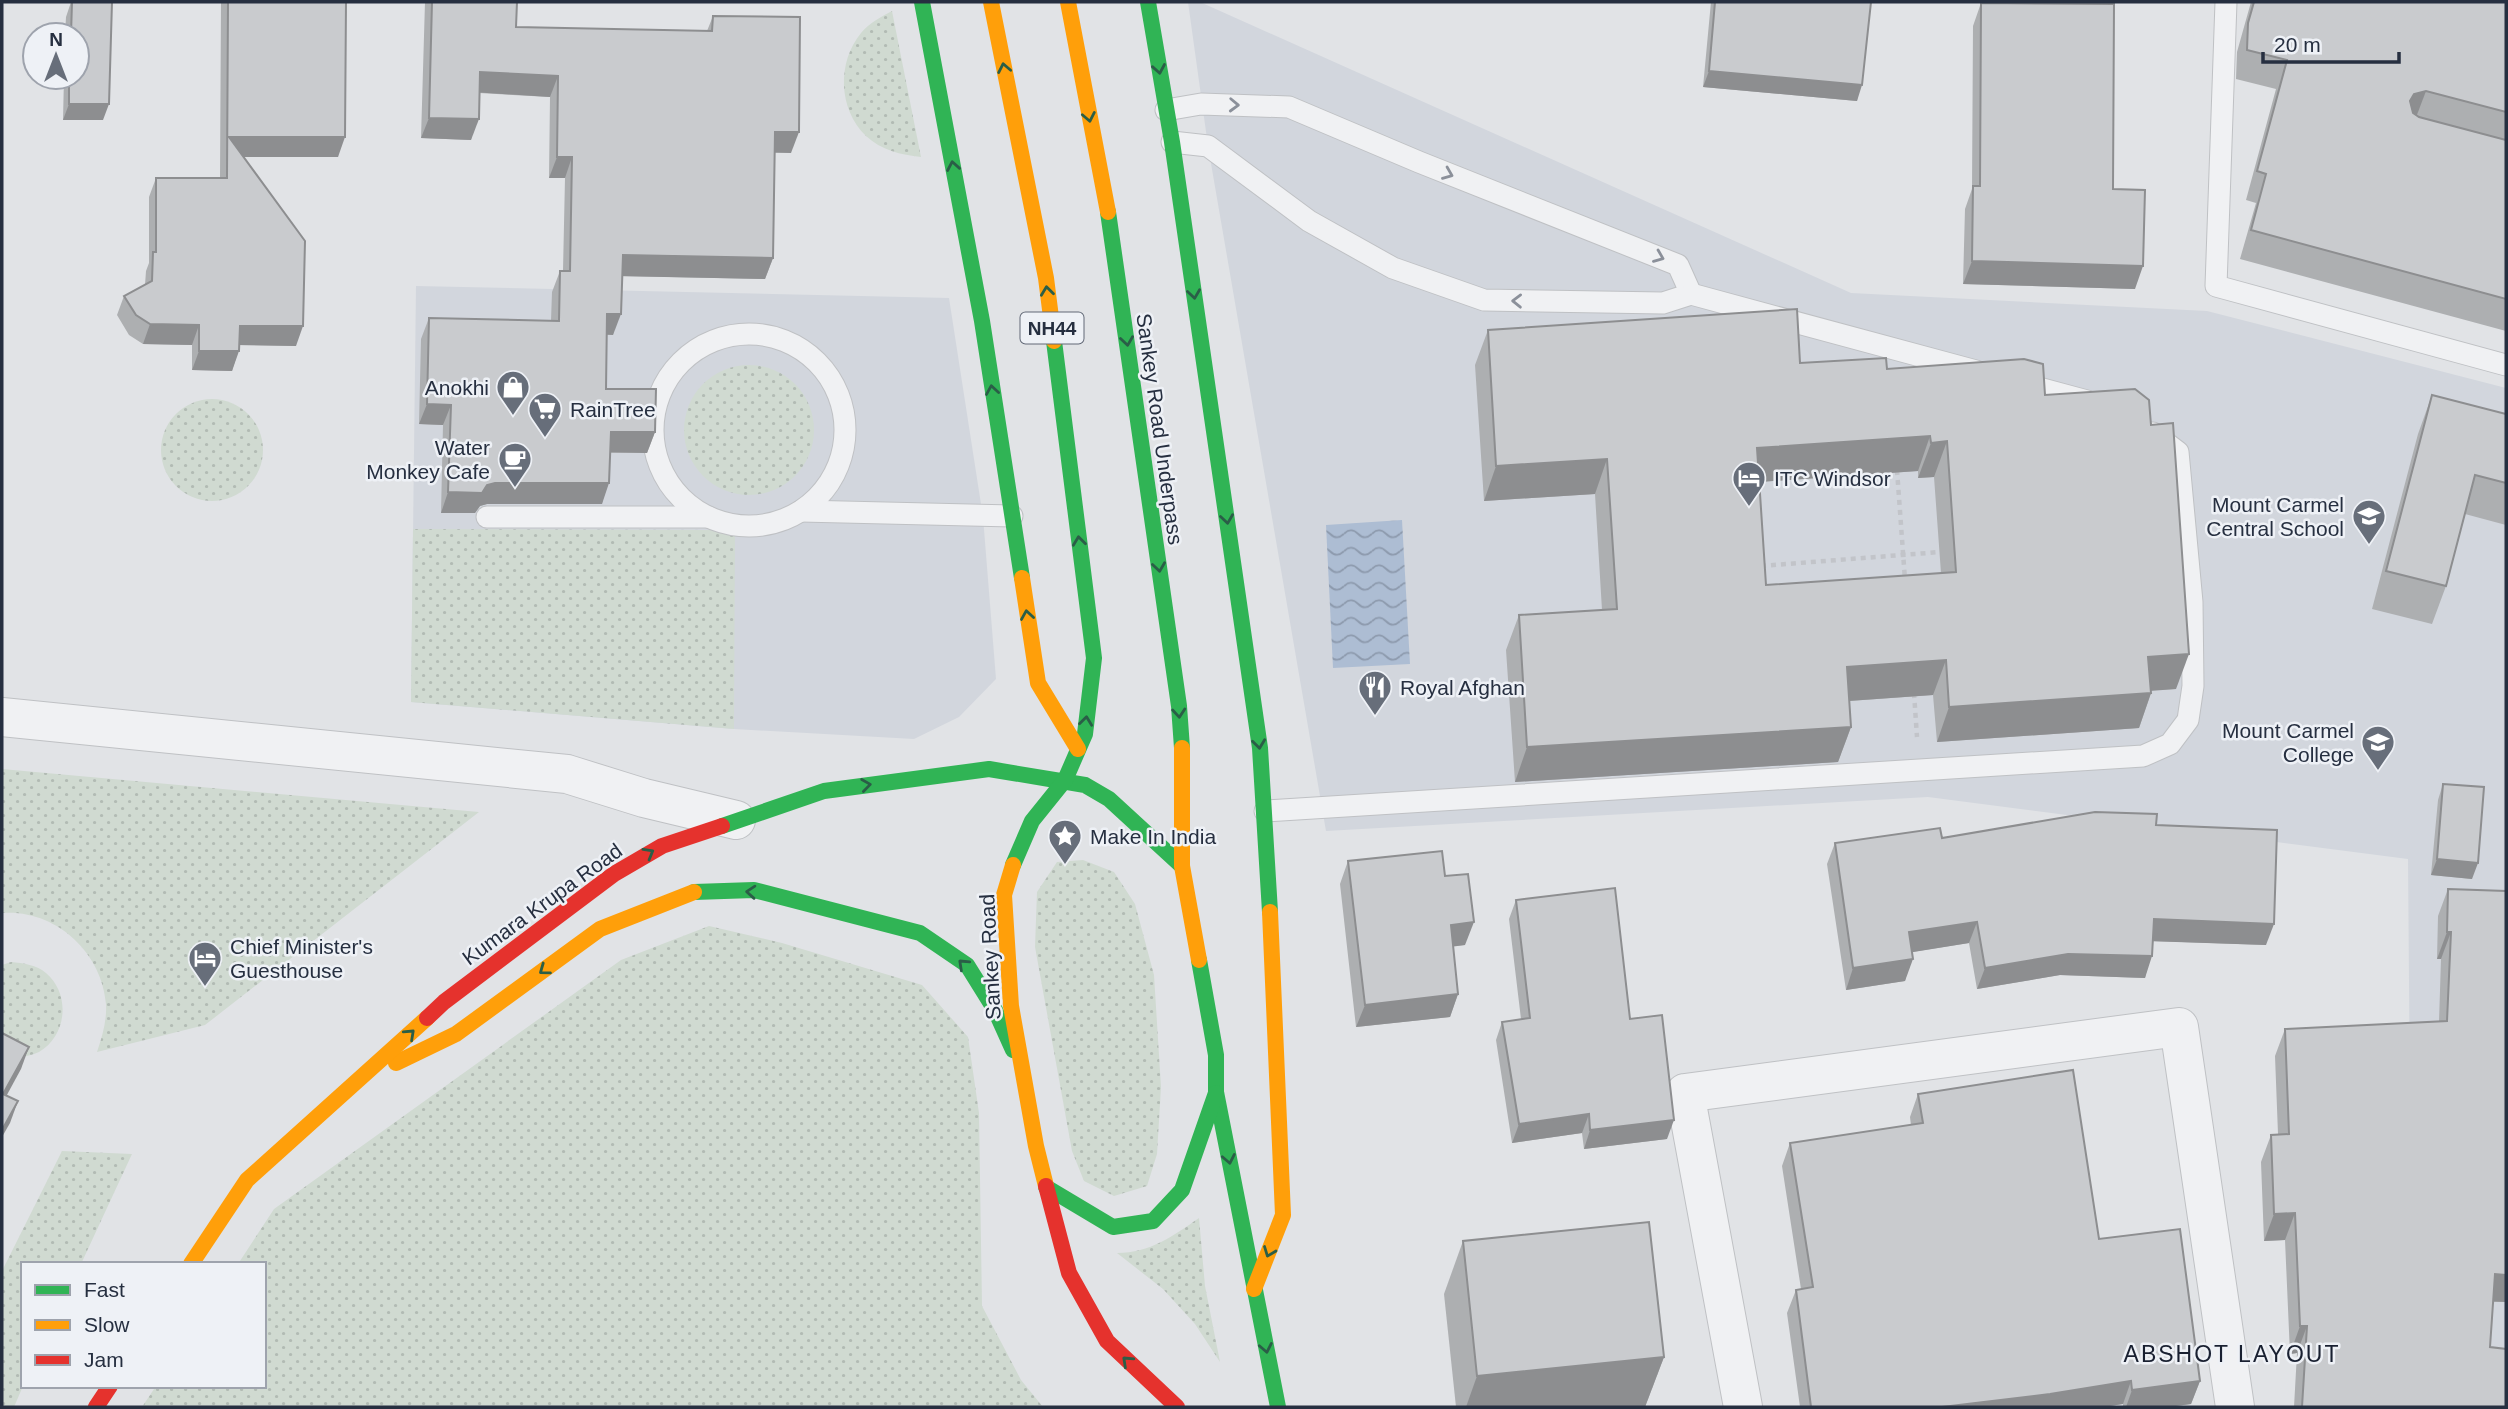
<svg xmlns="http://www.w3.org/2000/svg" width="2508" height="1409" viewBox="0 0 2508 1409" font-family="Arial,sans-serif">
	<defs>
		<pattern id="grass-dots" width="8" height="8" patternUnits="userSpaceOnUse" patternTransform="scale(1.75)"><rect width="8" height="8" fill="#d0dad1"/><path d="M2 2h.1M6 6h.1" fill="none" stroke="#b2bbb4" stroke-width="1.8" stroke-linecap="round"/></pattern>
		<pattern id="water-waves" width="16" height="10" patternUnits="userSpaceOnUse" patternTransform="scale(1.75)"><rect width="16" height="10" fill="#adbdd3"/><path d="M0 5q4-4 8 0t8 0" fill="none" stroke="#8d9aad"/></pattern>
	</defs>
	<rect width="100%" height="100%" fill="#e1e3e6"/>
	<g fill="#d2d6dd">
		<path d="M1188 2H1200L1851 293 2207 311 2506 388V1362L2412 1345 2408 859 1928 797 1326 831 1208 146Z"/>
		<path d="M416 286 949 298 983 517 996 679 959 717 914 739 734 729 411 702Z"/>
	</g>
	<g fill="url(#grass-dots)">
		<path d="M892 11 921 157C901 155 881 150 866 136 838 109 837 62 861 33 869 23 881 17 892 11Z"/>
		<circle cx="749" cy="430" r="65"/>
		<circle cx="212" cy="450" r="51"/>
		<path d="M413 529 735 530 734 729 411 702Z"/>
		<path d="M2 769 479 812 205 1025 97 1052C102 1037 107 1021 106 1004 102 952 55 909 2 913Z"/>
		<path d="M1083 860 1114 872 1135 904 1154 975 1161 1087 1157 1154 1147 1186 1114 1196 1084 1181 1072 1151 1035 947 1037 892 1057 862Z"/>
		<path d="M709 926 782 943 922 985 968 1037 979 1113 982 1306 1021 1380 1043 1407H142L156 1386H264V1264H238L274 1209 621 960Z"/>
		<path d="M11 962C23 963 37 965 46 973 71 994 67 1036 39 1052 27 1058 15 1057 2 1056V965Z"/>
		<path d="M62 1151 132 1154 81 1264H23V1386L14 1407H2V1271Z"/>
		<path d="M1199 1218 1205 1286 1220 1362 1195 1324 1163 1289 1117 1253C1150 1253 1173 1236 1199 1218Z"/>
	</g>
	<path fill="url(#water-waves)" d="M1402 520 1410 664 1333 668 1326 525Z"/>
	<g fill="none" stroke-linecap="round" stroke-linejoin="round">
		<defs>
			<g id="lane">
				<path d="M2226 2 2216 286 2506 365"/>
				<path d="M1166 110 1201 104 1289 107 1419 162 1678 265 1691 294 1663 303 1484 300 1393 268 1309 221 1208 146 1172 142"/>
				<path d="M1691 294 1976 371"/>
				<circle cx="749" cy="430" r="96"/>
				<path d="M2017 382 2087 401"/>
				<path d="M801 511 1012 516"/>
				<path d="M487 517H708"/>
				<path d="M1265 811 2143 756 2170 744 2188 720 2193 686 2192 602 2178 452 2153 433"/>
			</g>
			<g id="street">
				<path d="M2 717 567 774 644 798 736 820"/>
				<path d="M1743 1407 1685 1093 2179 1027 2235 1407"/>
			</g>
		</defs>
		<use href="#lane" stroke="#bfc1c4" stroke-width="23"/>
		<use href="#street" stroke="#bfc1c4" stroke-width="40"/>
		<g stroke="#c2c4c9" stroke-width="4.5" stroke-dasharray="5 5" stroke-linecap="butt">
			<path d="M1897 470 1905 580"/>
			<path d="M1761 566 1940 552"/>
			<path d="M1914 693 1917 737"/>
		</g>
		<use href="#lane" stroke="#f0f1f3" stroke-width="21"/>
		<use href="#street" stroke="#f0f1f3" stroke-width="38"/>
		<g stroke="#30b455" stroke-width="16">
			<path d="M922 2 982 321 1022 578"/>
			<path d="M1148 2 1172 142 1260 748 1270 912"/>
			<path d="M1108 212 1179 706 1182 748"/>
			<path d="M722 826 824 791 989 769 1085 785 1109 799 1182 866"/>
			<path d="M1013 865 1032 821 1065 780 1085 734 1094 658 1054 341"/>
			<path d="M694 892 754 890 920 933 967 965 995 1010 1013 1050"/>
			<path d="M1199 960 1216 1055V1092L1278 1407"/>
			<path d="M1046 1187 1113 1227 1153 1221 1182 1190 1216 1093"/>
		</g>
		<g stroke="#ff9f0a" stroke-width="16">
			<path d="M991 2 1046 278 1054 341"/>
			<path d="M1068 2 1108 212"/>
			<path d="M1022 578 1038 683 1078 749"/>
			<path d="M1182 748V866L1199 960"/>
			<path d="M1013 865 1004 895 1011 1006 1036 1146 1046 1186"/>
			<path d="M396 1063 456 1034 600 929 694 892"/>
			<path d="M191 1264 247 1180 427 1018"/>
			<path d="M1254 1289 1283 1215 1270 912"/>
		</g>
		<g stroke="#e5322d" stroke-width="16">
			<path d="M427 1018 444 1002 614 874 662 846 722 826"/>
			<path d="M1046 1186 1069 1273 1107 1341 1177 1407"/>
			<path d="M96 1407 110 1386"/>
		</g>
	</g>
	<g fill="#adafb1" fill-rule="evenodd">
		<path d="M71 2 103 120H63L64 77H77V35H65L66 17Z"/>
		<path d="M221 2H346L338 157H243L296 346 240 345 232 371 192 370V345L143 344 129 335 117 315 124 296 145 285 146 271 149 263V197L156 178H220Z"/>
		<path d="M425 2H517L516 27 707 31 713 16 791 153H775L773 258 765 279 622 276 613 335H607L606 389 655 432 647 453H610L602 504H487L480 506 475 513H441L443 425 419 424 421 339 429 318 551 321 552 292 560 271H563L565 178H549L550 97 479 93 471 140 421 138Z"/>
		<path d="M1711 2H1871L1857 101 1703 87Z"/>
		<path d="M2251 2H2506V331L2240 259 2256 203 2246 200 2276 89 2236 79 2237 52Z"/>
		<path d="M1981 3 2113 189 2135 289 1963 284 1965 209 1972 189 1973 26Z"/>
		<path d="M1488 330 1800 363 1887 369 2045 395 2176 689 2151 690V693L2139 728 1937 742 1933 695 1849 701 1851 727 1838 762 1515 782 1506 650 1519 615 1602 610 1595 494 1484 501 1475 365ZM1918 471V478L1934 477 1941 573 1766 585 1759 482Z"/>
		<path d="M2432 395 2506 414V525L2465 514 2446 586 2432 624 2372 609 2418 434Z"/>
		<path d="M2443 784 2472 879 2431 875 2438 800Z"/>
		<path d="M2156 825 2266 945 2153 941 2145 978 2060 975 1977 989 1969 943 1912 952 1905 981 1846 990 1827 864 1835 843 1942 838Z"/>
		<path d="M1348 861 1445 876 1465 945 1453 946 1458 994 1450 1017 1356 1027 1340 884Z"/>
		<path d="M2448 889 2506 1302H2493L2490 1347 2506 1407H2294L2297 1353 2290 1354 2285 1240 2264 1241 2261 1162 2271 1135 2278 1134 2275 1056 2285 1029 2439 1022 2441 959H2437L2438 916Z"/>
		<path d="M1516 900 1630 1019 1667 1139 1584 1149 1582 1133 1512 1143 1496 1040 1502 1022 1521 1019 1509 919Z"/>
		<path d="M1918 1094 2099 1239 2200 1381 2191 1404 2168 1407H2123V1404L2103 1407H1800L1787 1313 1796 1290 1801 1289 1782 1166 1790 1143 1911 1125 1910 1117Z"/>
		<path d="M1463 1241 1664 1357 1645 1407H1456L1444 1294Z"/>
	</g>
	<g fill="#8d8e90">
		<path d="M1709 71 1862 85 1857 101 1703 87Z"/>
		<path d="M480 72 558 76 550 97 472 92Z"/>
		<path d="M2426 91 2415 120 2410 101 2414 94Z"/>
		<path d="M69 104H109L103 120H63Z"/>
		<path d="M429 118 479 119 471 140 421 138Z"/>
		<path d="M775 132H799L791 153 767 152Z"/>
		<path d="M229 137H345L338 157H227Z"/>
		<path d="M557 157H572L565 178H549Z"/>
		<path d="M623 255 773 258 765 279 615 276Z"/>
		<path d="M1972 261 2143 266 2135 289 1963 284Z"/>
		<path d="M607 314H621L613 335 600 334Z"/>
		<path d="M150 324 199 325 192 345 143 344Z"/>
		<path d="M240 326H303L296 346 233 345Z"/>
		<path d="M199 351H239L232 371 192 370Z"/>
		<path d="M427 404 451 405 443 425 419 424Z"/>
		<path d="M611 432H655L647 453 603 452Z"/>
		<path d="M1930 436 1918 471 1744 483 1757 448Z"/>
		<path d="M1947 441 1934 477 1918 478 1931 443Z"/>
		<path d="M1607 459 1595 494 1484 501 1496 466Z"/>
		<path d="M495 483H609L602 504H487L480 506 475 513H441L448 492Z"/>
		<path d="M2189 654 2176 689 2136 692 2148 657Z"/>
		<path d="M1946 660 1933 695 1834 702 1847 667Z"/>
		<path d="M2151 693 2139 728 1937 742 1949 707Z"/>
		<path d="M1851 727 1838 762 1515 782 1527 747Z"/>
		<path d="M2437 859 2478 863 2472 879 2431 875Z"/>
		<path d="M2154 919 2274 924 2266 945 2146 941Z"/>
		<path d="M1474 922 1465 945 1442 948 1451 925Z"/>
		<path d="M1977 922 1969 943 1901 954 1909 932Z"/>
		<path d="M2447 932H2451L2441 959H2437Z"/>
		<path d="M2068 954 2152 956 2145 978 2060 975 1977 989 1985 968Z"/>
		<path d="M1913 959 1905 981 1846 990 1853 968Z"/>
		<path d="M1458 994 1450 1017 1356 1027 1365 1005Z"/>
		<path d="M29 1047 21 1069 2 1104 3 1094Z"/>
		<path d="M18 1101 10 1123 2 1137V1130Z"/>
		<path d="M1589 1114 1582 1133 1512 1143 1519 1124Z"/>
		<path d="M1674 1120 1667 1139 1584 1149 1590 1130Z"/>
		<path d="M2295 1213 2285 1240 2264 1241 2274 1214Z"/>
		<path d="M2495 1274 2506 1275V1302L2485 1301Z"/>
		<path d="M2300 1326H2307L2297 1353 2290 1354Z"/>
		<path d="M1664 1357 1645 1407H1466L1477 1376Z"/>
		<path d="M2131 1381 2123 1404 2103 1407H1942Z"/>
		<path d="M2200 1381 2191 1404 2168 1407H2126L2132 1390Z"/>
	</g>
	<g fill="#c9cbce" stroke="#8d8e90" stroke-width="2" fill-rule="evenodd">
		<path d="M72 2H112L109 104H69V77H77V35H71Z"/>
		<path d="M228 2H346L345 137H229L305 241 303 326H240L239 351H199V325L150 324 136 315 124 296 152 281 153 252H156V178H227Z"/>
		<path d="M432 2H517L516 27 712 31 713 16 800 17 799 132H775L773 258 623 255 621 314H607L606 389H656L655 432H611L609 483H495L487 485 482 493 448 492 451 405 427 404 429 318 559 321 560 271H570L572 157H557L558 76 480 72 479 119 429 118Z"/>
		<path d="M1715 2H1871L1862 85 1709 71Z"/>
		<path d="M2254 2H2506V112L2426 91 2414 94 2410 101 2413 113 2419 117 2506 140V299L2251 230 2266 174 2257 171 2287 60 2247 50 2248 23Z"/>
		<path d="M1981 3 2114 4 2113 189 2145 190 2143 266 1972 261 1973 186H1980Z"/>
		<path d="M1797 309 1800 363 1886 358 1887 369 2024 359 2043 364 2045 395 2135 389 2149 400 2151 425 2173 423 2189 654 2148 657 2151 693 1949 707 1946 660 1847 667 1851 727 1527 747 1519 615 1617 609 1607 459 1496 466 1488 330ZM1930 436 1931 443 1947 441 1956 572 1766 585 1757 448Z"/>
		<path d="M2432 395 2506 414V483L2475 475 2446 586 2386 571Z"/>
		<path d="M2443 784 2484 787 2478 863 2437 859Z"/>
		<path d="M2095 812 2157 814 2156 825 2277 830 2274 924 2154 919 2152 956 2068 954 1985 968 1977 922 1909 932 1913 959 1853 968 1835 843 1940 828 1942 838Z"/>
		<path d="M1442 851 1445 876 1468 874 1474 922 1451 925 1458 994 1365 1005 1348 861Z"/>
		<path d="M1615 888 1630 1019 1662 1015 1674 1120 1590 1130 1589 1114 1519 1124 1502 1022 1530 1018 1516 900Z"/>
		<path d="M2448 889 2506 891V1275L2495 1274 2490 1347 2506 1349V1407H2302L2307 1326H2300L2295 1213 2274 1214 2271 1135 2289 1134 2285 1029 2447 1021 2451 932H2447Z"/>
		<path d="M2 1033 29 1047 3 1094 18 1101 2 1130Z"/>
		<path d="M2073 1070 2099 1239 2180 1229 2200 1381 2132 1390 2131 1381 2050 1394 1942 1407H1811L1796 1290 1813 1287 1790 1143 1923 1123 1918 1094Z"/>
		<path d="M1649 1222 1664 1357 1477 1376 1463 1241Z"/>
	</g>
	<defs><path id="oneway-chevron" d="M-2-3.5L2.5 0L-2 3.5" fill="none" stroke-width="1.6" stroke-linecap="round" stroke-linejoin="round" transform="scale(1.75)"/></defs>
	<g stroke="#2a5e47">
		<use href="#oneway-chevron" transform="translate(1004 68) rotate(-101)"/>
		<use href="#oneway-chevron" transform="translate(1159 69) rotate(80)"/>
		<use href="#oneway-chevron" transform="translate(1089 117) rotate(79)"/>
		<use href="#oneway-chevron" transform="translate(953 166) rotate(-100)"/>
		<use href="#oneway-chevron" transform="translate(1047 291) rotate(-97)"/>
		<use href="#oneway-chevron" transform="translate(1194 294) rotate(82)"/>
		<use href="#oneway-chevron" transform="translate(1127 341) rotate(82)"/>
		<use href="#oneway-chevron" transform="translate(992 390) rotate(-99)"/>
		<use href="#oneway-chevron" transform="translate(1227 519) rotate(82)"/>
		<use href="#oneway-chevron" transform="translate(1079 541) rotate(-97)"/>
		<use href="#oneway-chevron" transform="translate(1159 567) rotate(82)"/>
		<use href="#oneway-chevron" transform="translate(1027 615) rotate(-99)"/>
		<use href="#oneway-chevron" transform="translate(1179 713) rotate(85)"/>
		<use href="#oneway-chevron" transform="translate(1086 721) rotate(-83)"/>
		<use href="#oneway-chevron" transform="translate(1259 744) rotate(83)"/>
		<use href="#oneway-chevron" transform="translate(866 785) rotate(-8)"/>
		<use href="#oneway-chevron" transform="translate(649 853) rotate(-30)"/>
		<use href="#oneway-chevron" transform="translate(751 892) rotate(-176)"/>
		<use href="#oneway-chevron" transform="translate(963 964) rotate(-137)"/>
		<use href="#oneway-chevron" transform="translate(544 970) rotate(144)"/>
		<use href="#oneway-chevron" transform="translate(410 1034) rotate(-43)"/>
		<use href="#oneway-chevron" transform="translate(1229 1159) rotate(79)"/>
		<use href="#oneway-chevron" transform="translate(1269 1252) rotate(111)"/>
		<use href="#oneway-chevron" transform="translate(1266 1348) rotate(79)"/>
		<use href="#oneway-chevron" transform="translate(1127 1361) rotate(-137)"/>
	</g>
	<g stroke="#8b909a">
		<use href="#oneway-chevron" transform="translate(1234 105) rotate(2)"/>
		<use href="#oneway-chevron" transform="translate(1448 174) rotate(22)"/>
		<use href="#oneway-chevron" transform="translate(1659 257) rotate(22)"/>
		<use href="#oneway-chevron" transform="translate(1517 301) rotate(-179)"/>
	</g>
	<defs>
		<symbol id="shop-pin" viewBox="-11 -11 22 30"><path d="M0 17L-7.5 6A9.5 9.5 0 1 1 7.5 6Z" fill="#676e7a" stroke="#eef1f6"/><path d="M-5-2.5h2.3a2.7 3.5 0 0 1 5.4 0H5L5.5 6h-11ZM-1.5-2.5h3a1.5 2.3 0 0 0-3 0Z" fill="#fff"/></symbol>
		<symbol id="supermarket-pin" viewBox="-11 -11 22 30"><path d="M0 17L-7.5 6A9.5 9.5 0 1 1 7.5 6Z" fill="#676e7a" stroke="#eef1f6"/><path d="M-6-5.5h2.5l.6 2H6L4.5 2H-2.5L-4.4-4H-6ZM-1.5 3.2a1.3 1.3 0 1 0 .1 0ZM3 3.2a1.3 1.3 0 1 0 .1 0Z" fill="#fff"/></symbol>
		<symbol id="cafe-pin" viewBox="-11 -11 22 30"><path d="M0 17L-7.5 6A9.5 9.5 0 1 1 7.5 6Z" fill="#676e7a" stroke="#eef1f6"/><path d="M-5.5-4.5H6V0H3Q3 3.5 0 3.5H-2.5Q-5.5 3.5-5.5 0ZM3-3.2v2h1.7v-2ZM-6 4.5H4V6H-6Z" fill="#fff"/></symbol>
		<symbol id="hotel-pin" viewBox="-11 -11 22 30"><path d="M0 17L-7.5 6A9.5 9.5 0 1 1 7.5 6Z" fill="#676e7a" stroke="#eef1f6"/><path d="M-6-4.5h1.5V1H6V5H4.5V3h-9V5H-6ZM-4 0a1.8 1.8 0 1 1 3.6 0ZM.5 0V-2.5h3Q6-2.5 6 0Z" fill="#fff"/></symbol>
		<symbol id="school-pin" viewBox="-11 -11 22 30"><path d="M0 17L-7.5 6A9.5 9.5 0 1 1 7.5 6Z" fill="#676e7a" stroke="#eef1f6"/><path d="M0-5L7-2L0 1L-7-2ZM-4 1L0 2.5L4 1V4Q0 6-4 4Z" fill="#fff"/></symbol>
		<symbol id="restaurant-pin" viewBox="-11 -11 22 30"><path d="M0 17L-7.5 6A9.5 9.5 0 1 1 7.5 6Z" fill="#676e7a" stroke="#eef1f6"/><path d="M-5-6h1v4h1v-4h1v4h1v-4h1v5L-1.5 .5V6h-2V.5L-5-1ZM5-6V6H3V1.5H1.5Q1.5-4 5-6Z" fill="#fff"/></symbol>
		<symbol id="university-pin" viewBox="-11 -11 22 30"><path d="M0 17L-7.5 6A9.5 9.5 0 1 1 7.5 6Z" fill="#676e7a" stroke="#eef1f6"/><path d="M0-5L7-2L0 1L-7-2ZM-4 1L0 2.5L4 1V4Q0 6-4 4Z" fill="#fff"/></symbol>
		<symbol id="sight-pin" viewBox="-11 -11 22 30"><path d="M0 17L-7.5 6A9.5 9.5 0 1 1 7.5 6Z" fill="#676e7a" stroke="#eef1f6"/><path d="M0-6L1.8-2.2L6-1.7L2.9 1.2L3.7 5.4L0 3.3L-3.7 5.4L-2.9 1.2L-6-1.7L-1.8-2.2Z" fill="#fff"/></symbol>
	</defs>
	<g fill-rule="evenodd">
		<use href="#shop-pin" x="494" y="368" width="38" height="52"/>
		<use href="#supermarket-pin" x="526" y="390" width="38" height="52"/>
		<use href="#cafe-pin" x="496" y="440" width="38" height="52"/>
		<use href="#hotel-pin" x="1730" y="459" width="38" height="52"/>
		<use href="#school-pin" x="2350" y="497" width="38" height="52"/>
		<use href="#restaurant-pin" x="1356" y="668" width="38" height="52"/>
		<use href="#university-pin" x="2359" y="723" width="38" height="52"/>
		<use href="#sight-pin" x="1046" y="817" width="38" height="52"/>
		<use href="#hotel-pin" x="186" y="939" width="38" height="52"/>
	</g>
	<g text-anchor="middle" dominant-baseline="central" stroke-width="5" stroke-linejoin="round" paint-order="stroke">
		<rect fill="#eef1f6" stroke="#626977" stroke-width="2" x="1020.5" y="312.5" width="63" height="31" rx="5"/>
		<g font-size="19" font-weight="bold" fill="#262f40">
			<text x="1052" y="328">NH44</text>
		</g>
		<g font-size="21" fill="#262f40" stroke="#eef1f6" text-anchor="start">
			<text x="489" y="387" text-anchor="end">Anokhi</text>
			<text x="570" y="409">RainTree</text>
			<text x="490" y="447" text-anchor="end">Water<tspan x="490" dy="24">Monkey Cafe</tspan></text>
			<text x="1774" y="478">ITC Windsor</text>
			<text x="2344" y="504" text-anchor="end">Mount Carmel<tspan x="2344" dy="24">Central School</tspan></text>
			<text x="1400" y="687">Royal Afghan</text>
			<text x="2354" y="730" text-anchor="end">Mount Carmel<tspan x="2354" dy="24">College</tspan></text>
			<text x="1090" y="836">Make In India</text>
			<text x="230" y="946">Chief Minister's<tspan x="230" dy="24">Guesthouse</tspan></text>
		</g>
		<g font-size="21" fill="#262f40" stroke="#eef1f6">
			<text transform="translate(1160 429) rotate(82)">Sankey Road Underpass</text>
			<text transform="translate(542 904) rotate(-36)">Kumara Krupa Road</text>
			<text transform="translate(990 957) rotate(-93)">Sankey Road</text>
		</g>
		<g font-size="23" letter-spacing="2" fill="#192031" stroke="#eef1f6">
			<text x="2232" y="1354">ABSHOT LAYOUT</text>
		</g>
	</g>
	<rect width="2508" height="1409" fill="none" stroke="#262f40" stroke-width="7"/>
	<rect x="21" y="1262" width="245" height="126" fill="#eef1f6" stroke="#9ea3ad" stroke-width="2"/>
	<rect x="35" y="1285" width="35" height="10" fill="#30b455" stroke="#9ea3ad" stroke-width="2"/>
	<text x="84" y="1297" font-size="21" fill="#262f40">Fast</text>
	<rect x="35" y="1320" width="35" height="10" fill="#ff9f0a" stroke="#9ea3ad" stroke-width="2"/>
	<text x="84" y="1332" font-size="21" fill="#262f40">Slow</text>
	<rect x="35" y="1355" width="35" height="10" fill="#e5322d" stroke="#9ea3ad" stroke-width="2"/>
	<text x="84" y="1367" font-size="21" fill="#262f40">Jam</text>
	<g transform="translate(56 56)"><circle r="33" fill="#eef1f6" stroke="#9ea3ad" stroke-width="2"/>
	<path d="M0-5L12 26L0 18L-12 26Z" fill="#676e7a"/>
	<text y="-10" font-size="19" font-weight="bold" text-anchor="middle" fill="#262f40">N</text>
	</g>
	<path d="M2263 52v10h136v-10" fill="none" stroke="#262f40" stroke-width="3.5"/>
	<text x="2274" y="52" font-size="21" fill="#262f40" stroke="#eef1f6" stroke-width="5" paint-order="stroke">20 m</text>
</svg>
